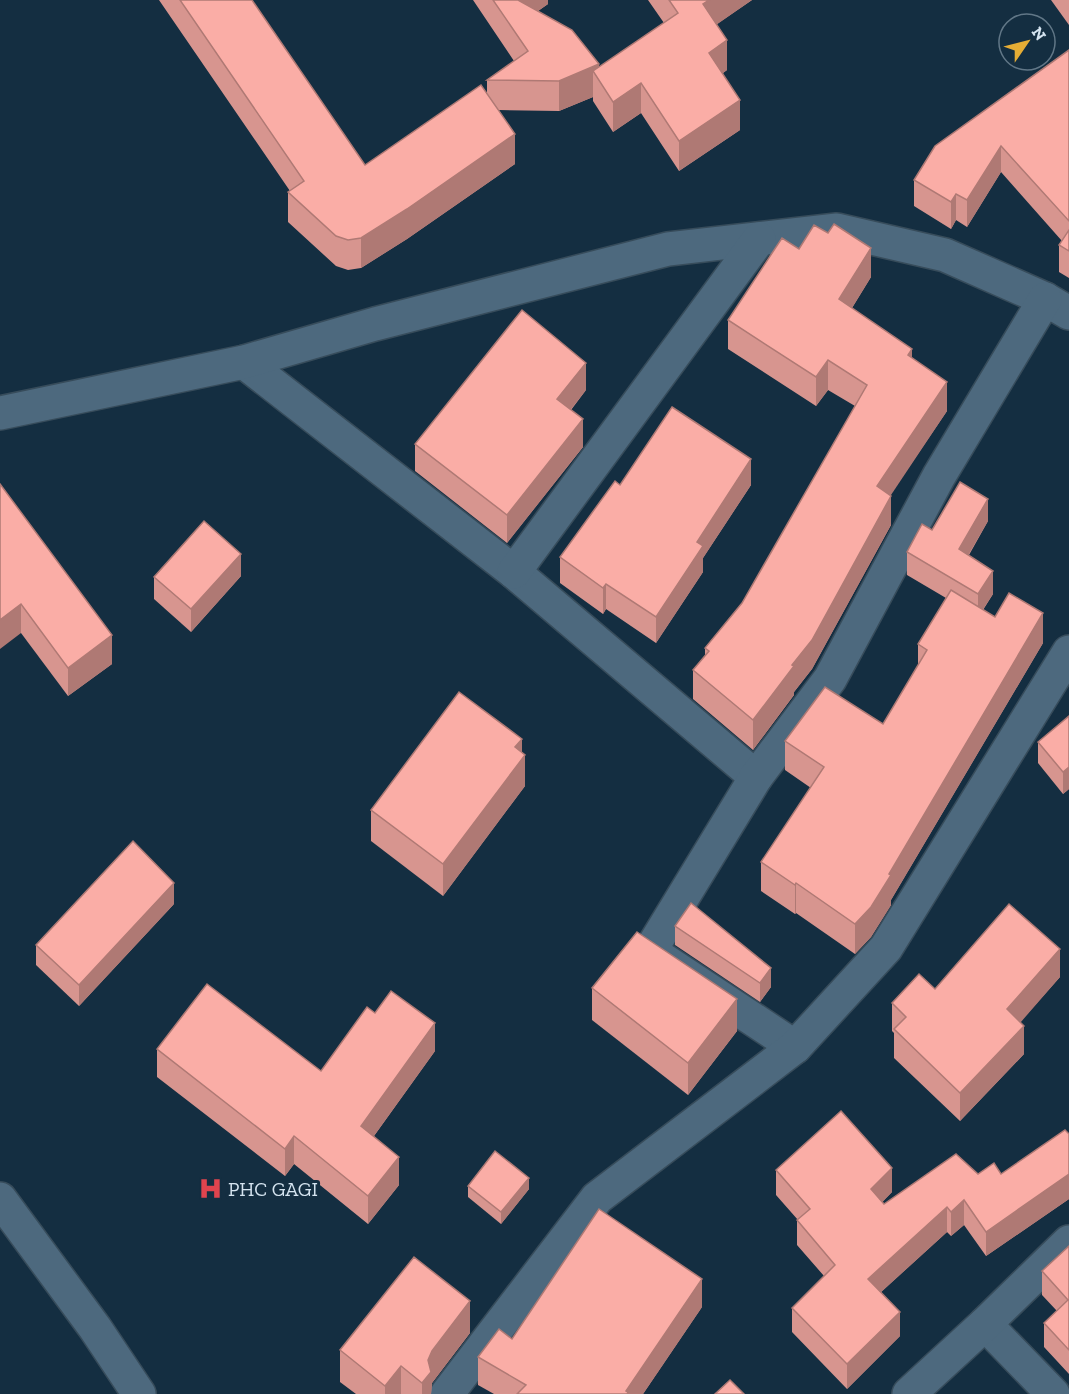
<svg xmlns="http://www.w3.org/2000/svg" width="1069" height="1394" viewBox="0 0 1069 1394" font-family="'Zilla Slab',serif">
	<rect width="100%" height="100%" fill="#142e41"/>
	<g fill="none" stroke-linecap="round" stroke-linejoin="round">
		<defs>
			<g id="street">
				<path d="M244 362 514 572 756 777"/>
				<path d="M0 413 244 362 375 324 668 249 837 230 945 255 1045 299 1069 313"/>
				<path d="M514 572 759 239"/>
				<path d="M795 1047 650 951 756 777 830 679 939 476 1045 299"/>
				<path d="M985 1324 1053 1394"/>
				<path d="M447 1394 597 1198 795 1047 886 948 1069 652"/>
				<path d="M909 1394 985 1324 1069 1242"/>
			</g>
			<path id="secondary" d="M0 1199 95 1328 139 1394"/>
		</defs>
		<use href="#street" stroke="#374c5b" stroke-width="36"/>
		<use href="#secondary" stroke="#374c5b" stroke-width="36"/>
		<use href="#street" stroke="#4d697e" stroke-width="33"/>
		<use href="#secondary" stroke="#4d697e" stroke-width="33"/>
	</g>
	<g fill="#d7958f">
		<path d="M159 0H252L365 165 487 94V80L514 61 473 0H548V4L538 11 599 67 664 23 648 0H752L717 24 727 70 723 73 740 130 679 171 641 113 613 132 593 101V97L559 111 499 110 515 164 407 239 361 268 348 270 336 266 288 222V192L290 191Z"/>
		<path d="M1051 0H1069V25Z"/>
		<path d="M1069 50V278L1059 272V245L1062 241 1001 172 967 227 956 220 951 229 914 206V180Z"/>
		<path d="M799 249 871 277 852 308 912 358 947 411 890 495 891 525 812 669 794 692V695L753 750 693 699V670L705 656V648L742 603 855 406 828 390 816 406 728 349V320Z"/>
		<path d="M586 390 571 410 583 447 507 543 415 471V444Z"/>
		<path d="M0 484 112 664 68 696 21 633Z"/>
		<path d="M620 485H751L703 558V572L656 643 606 609 603 614 560 583V557Z"/>
		<path d="M988 521 969 555 993 594 983 610 1043 643 891 900V905L871 937 855 954 796 913 795 914 761 891V862L811 788 785 770V741L883 724 918 665V644L946 598 907 575V552L932 530Z"/>
		<path d="M241 576 191 632 154 599V577Z"/>
		<path d="M1069 716V789L1063 794 1038 763V742Z"/>
		<path d="M522 752 525 786 443 896 371 841V810Z"/>
		<path d="M174 904 79 1006 36 965V945Z"/>
		<path d="M675 926 771 987 760 1002 675 945Z"/>
		<path d="M1060 977 1020 1022 1024 1054 960 1121 894 1058V1033L892 1031V1003L935 989Z"/>
		<path d="M592 988 737 1031 688 1095 592 1020Z"/>
		<path d="M157 1049 321 1071 435 1051 374 1136 399 1185 368 1224 294 1164 285 1176 157 1077Z"/>
		<path d="M1069 1134V1199L986 1256 964 1225 951 1236 947 1232 881 1292 900 1336 847 1389 792 1332V1308L824 1276 797 1245V1220H798L776 1195V1170L892 1192 882 1202 884 1204 978 1174H1001Z"/>
		<path d="M468 1186 529 1189 501 1224 468 1197Z"/>
		<path d="M1069 1246V1374L1044 1347V1323L1057 1311 1042 1295V1271Z"/>
		<path d="M702 1307 643 1394H494L478 1385V1357L512 1339Z"/>
		<path d="M470 1333 432 1383 431 1394H356L340 1382V1350Z"/>
	</g>
	<g fill="#af7974">
		<path d="M514 0H548V4L514 28Z"/>
		<path d="M709 0H752L703 34V4Z"/>
		<path d="M727 40V70L709 83V53Z"/>
		<path d="M599 64V80L593 71V97L559 111V81Z"/>
		<path d="M641 83V113L613 132V102Z"/>
		<path d="M740 100V130L679 171V141Z"/>
		<path d="M515 134V164L407 239 361 268V238Z"/>
		<path d="M1001 146V172L967 227V200Z"/>
		<path d="M956 194V220L951 229V202Z"/>
		<path d="M871 248V277L839 329V299Z"/>
		<path d="M912 349V378L908 355Z"/>
		<path d="M828 360V390L816 406V377Z"/>
		<path d="M586 363V390L557 427V399Z"/>
		<path d="M947 382V411L877 516V486Z"/>
		<path d="M583 419V447L507 543V515Z"/>
		<path d="M751 459V485L703 558V572L656 643V617L697 542Z"/>
		<path d="M891 496V525L812 669 794 692V695L753 750V720L792 665Z"/>
		<path d="M988 499V521L959 571V549Z"/>
		<path d="M241 554V576L191 632V609Z"/>
		<path d="M993 571V594L978 617V594Z"/>
		<path d="M606 584V609L603 614V588Z"/>
		<path d="M21 604V633L0 649V620Z"/>
		<path d="M1043 613V643L891 900V905L871 937 855 954V924L889 874Z"/>
		<path d="M112 635V664L68 696V668Z"/>
		<path d="M522 739V759L525 755V786L443 896V864L515 747Z"/>
		<path d="M1069 767V789L1063 794V772Z"/>
		<path d="M174 883V904L79 1006V985Z"/>
		<path d="M796 883V913L795 914V885Z"/>
		<path d="M1060 949V977L1007 1038V1009Z"/>
		<path d="M771 968V987L760 1002V983Z"/>
		<path d="M737 999V1031L688 1095V1063Z"/>
		<path d="M435 1023V1051L361 1154V1126Z"/>
		<path d="M1024 1026V1054L960 1121V1093Z"/>
		<path d="M294 1136V1164L285 1176V1149Z"/>
		<path d="M399 1157V1185L368 1224V1196Z"/>
		<path d="M892 1168V1192L871 1214V1189Z"/>
		<path d="M1069 1174V1199L986 1256V1232Z"/>
		<path d="M529 1178V1189L501 1224V1212Z"/>
		<path d="M964 1200V1225L951 1236V1212Z"/>
		<path d="M947 1207V1232L868 1304V1279Z"/>
		<path d="M702 1279V1307L643 1394H626V1391Z"/>
		<path d="M470 1301V1333L432 1383 431 1394H422V1383L428 1360 432 1351Z"/>
		<path d="M900 1312V1336L847 1389V1364Z"/>
		<path d="M401 1366V1394H385V1386Z"/>
	</g>
	<g fill="#faada6" stroke="#af7974" stroke-width="1.5">
		<path d="M180 0H252L365 165 481 85 515 134 407 209 361 238 348 240 336 236 288 192 304 181Z"/>
		<path d="M493 0H518L572 30 599 64 559 81 487 80 528 51Z"/>
		<path d="M669 0H709L703 4 727 40 709 53 740 100 679 141 641 83 613 102 593 71 678 13Z"/>
		<path d="M1069 50V221L1001 146 967 200 956 194 951 202 914 180 935 146Z"/>
		<path d="M834 224 871 248 839 299 912 349 908 355 947 382 877 486 891 496 812 640 792 665 794 666 753 720 693 670 709 651 705 648 742 603 867 385 828 360 816 377 728 320 782 238 799 249 814 225 828 233Z"/>
		<path d="M1069 230V251L1059 245Z"/>
		<path d="M522 310 586 363 557 399 583 419 507 515 415 444Z"/>
		<path d="M672 407 751 459 697 542 703 546 656 617 606 584 603 588 560 557 615 481 620 485Z"/>
		<path d="M960 482 988 499 959 549 993 571 978 594 907 552 922 524 932 530Z"/>
		<path d="M0 484 112 635 68 668 21 604 0 620Z"/>
		<path d="M204 521 241 554 191 609 154 577Z"/>
		<path d="M951 590 995 617 1009 593 1043 613 889 874 891 875 871 907 855 924 796 883 795 885 761 862 824 767 785 741 825 687 883 724 927 650 918 644Z"/>
		<path d="M459 692 522 739 515 747 525 755 443 864 371 810Z"/>
		<path d="M1069 716V767L1063 772 1038 742Z"/>
		<path d="M133 841 174 883 79 985 36 945Z"/>
		<path d="M691 903 771 968 760 983 675 926Z"/>
		<path d="M1009 904 1060 949 1007 1009 1024 1026 960 1093 894 1029 906 1017 892 1003 919 974 935 989Z"/>
		<path d="M637 932 737 999 688 1063 592 988Z"/>
		<path d="M207 984 321 1071 367 1007 375 1013 391 991 435 1023 361 1126 399 1157 368 1196 294 1136 285 1149 157 1049Z"/>
		<path d="M841 1111 892 1168 871 1189 884 1204 956 1154 978 1174 994 1163 1001 1174 1065 1130 1069 1134V1174L986 1232 964 1200 951 1212 947 1207 868 1279 900 1312 847 1364 792 1308 835 1265 797 1220 810 1209 776 1170Z"/>
		<path d="M495 1151 529 1178 501 1212 468 1186Z"/>
		<path d="M599 1209 702 1279 626 1391 628 1392 627 1394H517L526 1385 478 1357 499 1329 512 1339Z"/>
		<path d="M1069 1246V1350L1044 1323 1068 1300 1042 1271Z"/>
		<path d="M414 1257 470 1301 432 1351 428 1360 431 1372 422 1383 401 1366 385 1386 340 1350Z"/>
		<path d="M730 1380 744 1394H715Z"/>
	</g>
	<defs>
		<symbol id="hospital-bare" viewBox="-9 -9 18 18"><path d="M-5-5h3v3.5h4V-5h3V5h-3V1.5h-4V5h-3Z" fill="#e0444e" stroke="#142e41" stroke-width="2.5" paint-order="stroke"/></symbol>
	</defs>
	<g fill-rule="evenodd">
		<use href="#hospital-bare" x="194" y="1172" width="33" height="33"/>
	</g>
	<g text-anchor="middle" dominant-baseline="central" stroke-width="6" stroke-linejoin="round" paint-order="stroke">
		<g font-size="20" fill="#d5e4f0" stroke="#142e41" text-anchor="start">
			<text x="228" y="1189">PHC GAGI</text>
		</g>
	</g>
	<g transform="translate(1027 42) rotate(55)"><circle r="28" fill="#142e41" stroke="#617787" stroke-width="1.5"/>
	<path d="M0-4.5L10 22L0 15L-10 22Z" fill="#e5ad35"/>
	<text y="-9" font-size="16" font-weight="bold" text-anchor="middle" fill="#d5e4f0">N</text>
	</g>
</svg>
